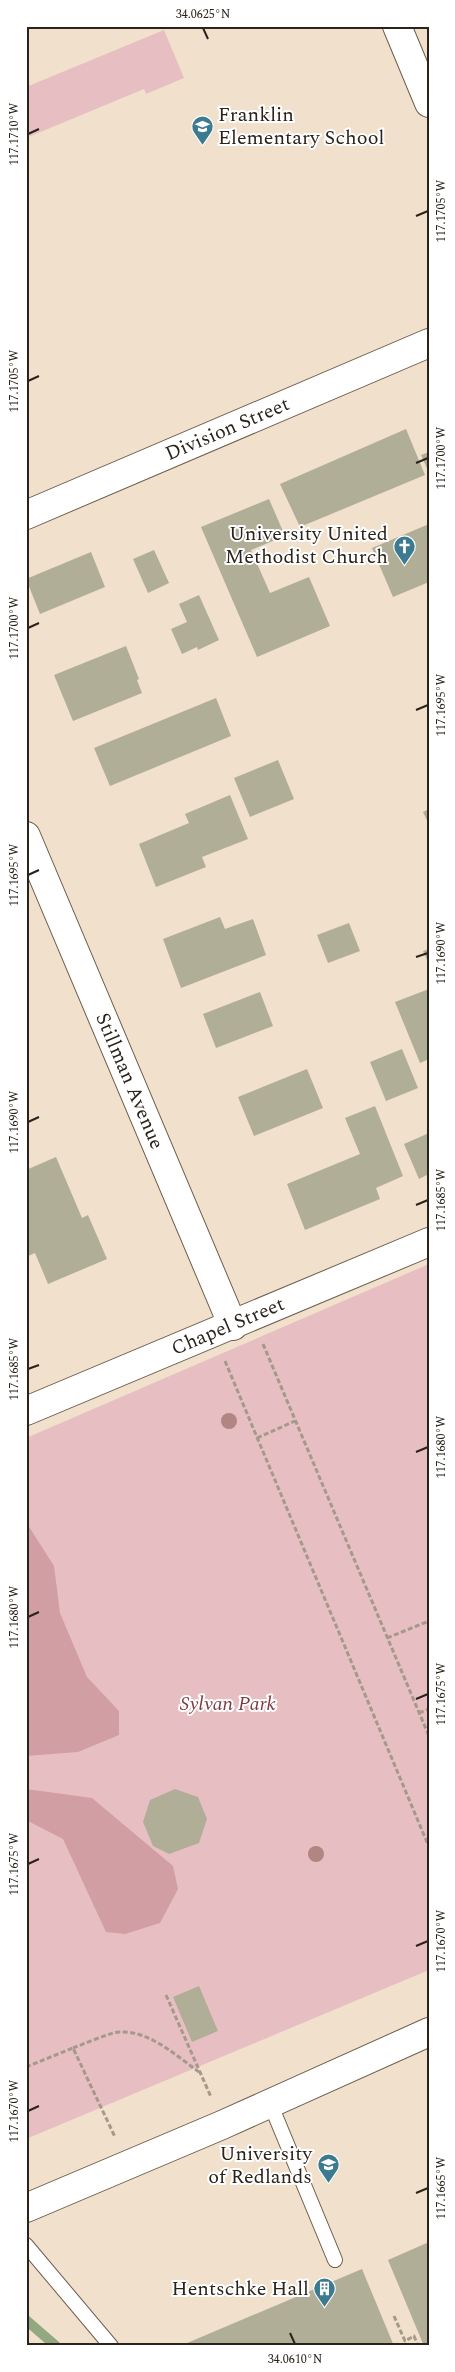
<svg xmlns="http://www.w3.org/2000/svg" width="455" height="2372" viewBox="0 0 455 2372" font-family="Spectral,serif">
	<rect width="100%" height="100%" fill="#f1e0cc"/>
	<g fill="#e7bfc3">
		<path d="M164 30 184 78 146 94 144 89 26 138V87Z"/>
		<path d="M429 1264V1970L26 2139V1438Z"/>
	</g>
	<g fill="#d19ea3">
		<path d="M26 1522 54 1566 60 1613 87 1677 119 1711V1735L78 1752 26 1756Z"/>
		<path d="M26 1789 92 1798 173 1866 178 1889 160 1923 125 1934 106 1932 63 1839 26 1820Z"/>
	</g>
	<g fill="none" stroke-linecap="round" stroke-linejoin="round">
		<path stroke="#91a881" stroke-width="10" d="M26 2320 56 2346"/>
	</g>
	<g fill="#b1ae97">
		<path d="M406 429 425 475 300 527 280 484Z"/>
		<path d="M429 452V473L421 455Z"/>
		<path d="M269 499 285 536 251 550 270 593 309 577 330 626 257 657 201 527Z"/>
		<path d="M429 524V582L393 597 372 548Z"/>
		<path d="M154 550 169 583 148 593 133 559Z"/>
		<path d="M91 552 105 587 40 614 26 579Z"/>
		<path d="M199 595 219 640 198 650 197 647 182 654 171 629 187 622 179 604Z"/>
		<path d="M126 646 139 679 137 680 142 693 73 721 54 675Z"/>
		<path d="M216 698 231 736 110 786 94 748Z"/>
		<path d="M278 760 294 799 250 817 234 778Z"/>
		<path d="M230 795 248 839 202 857 206 867 156 887 139 844 189 823 185 814Z"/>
		<path d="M429 809V825L423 812Z"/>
		<path d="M220 917 225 929 253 919 266 955 181 988 163 939Z"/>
		<path d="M349 923 360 951 328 963 317 935Z"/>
		<path d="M429 949V964L423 951Z"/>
		<path d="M429 989V1059L420 1063 395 1002Z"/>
		<path d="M260 992 273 1026 216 1048 203 1014Z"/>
		<path d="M402 1049 418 1088 386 1101 370 1062Z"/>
		<path d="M307 1069 323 1108 254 1136 238 1097Z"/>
		<path d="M375 1106 403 1176 376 1188 380 1199 305 1230 287 1184 360 1154 345 1118Z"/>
		<path d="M429 1133V1174L419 1179 404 1144Z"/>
		<path d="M56 1157 82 1218 88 1215 107 1259 48 1284 35 1253 26 1257V1170Z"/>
		<path d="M175 1789 198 1797 207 1819 199 1843 169 1854 153 1846 143 1822 150 1800Z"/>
		<path d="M199 1986 218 2031 192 2042 173 1997Z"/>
		<path d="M429 2242V2345L424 2346 388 2260Z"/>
		<path d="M362 2269 394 2346H180Z"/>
	</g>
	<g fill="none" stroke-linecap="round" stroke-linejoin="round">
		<defs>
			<g id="lane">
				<path d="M270 2103 335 2260"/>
				<path d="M26 2245 111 2346"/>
			</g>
			<g id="street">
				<path id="s1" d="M26 515 429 343"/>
				<path id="s2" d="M26 836 233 1326"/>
				<path id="s3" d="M26 1411 429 1242"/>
			</g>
			<g id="secondary">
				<path d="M397 26 429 103"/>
				<path d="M26 2208 222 2125 429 2032"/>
			</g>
		</defs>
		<use href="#lane" stroke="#6d5e4c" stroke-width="16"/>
		<use href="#street" stroke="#6d5e4c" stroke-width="30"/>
		<use href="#secondary" stroke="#6d5e4c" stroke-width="30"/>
		<g stroke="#a59989" stroke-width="3" stroke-dasharray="5 2.5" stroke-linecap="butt">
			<path d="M263 1344 429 1736"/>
			<path d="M225 1361 429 1847"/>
			<path d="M257 1438 295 1421"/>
			<path d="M387 1638 429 1621"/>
			<path d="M419 1713 429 1709"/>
			<path d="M166 1995 211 2097"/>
			<path d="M73 2048C86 2043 100 2037 113 2033 145 2026 175 2055 199 2072"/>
			<path d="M26 2067 73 2048 115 2137"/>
			<path d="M394 2316 405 2341 414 2336 418 2346"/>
		</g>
		<use href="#lane" stroke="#fff" stroke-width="14"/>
		<use href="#street" stroke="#fff" stroke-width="28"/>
		<use href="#secondary" stroke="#fff" stroke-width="28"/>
	</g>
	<g fill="#b18581">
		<circle cx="229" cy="1421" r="8"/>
		<circle cx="316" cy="1854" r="8"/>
	</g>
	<path fill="none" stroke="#29231b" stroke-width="2" d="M203 28 208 39M28 134 39 129M416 216 428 211M28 381 39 376M416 463 428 458M28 628 39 623M416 710 428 705M28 875 39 870M416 957 428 953M28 1122 39 1117M416 1205 428 1200M28 1369 39 1365M416 1452 428 1447M28 1617 39 1612M416 1699 428 1694M28 1864 39 1859M416 1946 428 1941M28 2111 39 2106M416 2193 428 2188M290 2333 295 2344"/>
	<defs>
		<symbol id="school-pin" viewBox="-11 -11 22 30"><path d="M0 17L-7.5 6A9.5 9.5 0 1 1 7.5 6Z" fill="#3c7a90" stroke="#fff"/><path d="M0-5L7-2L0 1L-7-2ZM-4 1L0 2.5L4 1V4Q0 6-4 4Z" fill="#fff"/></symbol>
		<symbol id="church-pin" viewBox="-11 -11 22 30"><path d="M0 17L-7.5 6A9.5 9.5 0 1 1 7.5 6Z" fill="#3c7a90" stroke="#fff"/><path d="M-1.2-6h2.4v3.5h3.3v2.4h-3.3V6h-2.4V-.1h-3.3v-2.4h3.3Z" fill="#fff"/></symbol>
		<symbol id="university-pin" viewBox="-11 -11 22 30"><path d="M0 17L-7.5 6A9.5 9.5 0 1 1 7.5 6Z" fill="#3c7a90" stroke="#fff"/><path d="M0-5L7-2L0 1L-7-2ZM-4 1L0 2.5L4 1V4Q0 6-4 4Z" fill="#fff"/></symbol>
		<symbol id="building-pin" viewBox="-11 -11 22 30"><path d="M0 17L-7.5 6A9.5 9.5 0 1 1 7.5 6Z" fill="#3c7a90" stroke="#fff"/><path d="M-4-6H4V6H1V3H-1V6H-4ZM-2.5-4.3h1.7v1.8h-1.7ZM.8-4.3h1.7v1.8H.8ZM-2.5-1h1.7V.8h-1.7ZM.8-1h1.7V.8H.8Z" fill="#fff"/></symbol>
	</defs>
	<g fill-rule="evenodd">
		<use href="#school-pin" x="190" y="114" width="25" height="34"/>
		<use href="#church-pin" x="392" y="534" width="25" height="34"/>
		<use href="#university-pin" x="316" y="2152" width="25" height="34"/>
		<use href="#building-pin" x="312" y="2276" width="25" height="34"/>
	</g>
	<g text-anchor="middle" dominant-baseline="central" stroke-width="4" stroke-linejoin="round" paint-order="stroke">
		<g font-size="20" fill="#29231b" stroke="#fff" text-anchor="end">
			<text x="218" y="115" text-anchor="start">Franklin<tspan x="218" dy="23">Elementary School</tspan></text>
			<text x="388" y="534">University United<tspan x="388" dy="23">Methodist Church</tspan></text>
			<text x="312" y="2154">University<tspan x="312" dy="23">of Redlands</tspan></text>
			<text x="309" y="2289">Hentschke Hall</text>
		</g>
		<g font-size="20" fill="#29231b" stroke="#fff">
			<text stroke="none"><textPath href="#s1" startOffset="219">Division Street</textPath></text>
			<text stroke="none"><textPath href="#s2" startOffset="266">Stillman Avenue</textPath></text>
			<text stroke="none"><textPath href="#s3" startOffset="219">Chapel Street</textPath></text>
		</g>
		<g font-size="20" font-style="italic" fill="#7c3a44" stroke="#fff">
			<text x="228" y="1704">Sylvan Park</text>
		</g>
	</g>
	<rect width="455" height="2372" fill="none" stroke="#ffffff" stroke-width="55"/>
	<rect x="28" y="28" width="400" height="2316" fill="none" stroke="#29231b" stroke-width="2"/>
	<g font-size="12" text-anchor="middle" fill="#29231b">
		<text x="203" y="18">34.0625°N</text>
		<text transform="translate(14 134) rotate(-90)" y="4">117.1710°W</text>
		<text transform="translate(441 211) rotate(-90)" y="4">117.1705°W</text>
		<text transform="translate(14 381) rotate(-90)" y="4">117.1705°W</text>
		<text transform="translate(441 458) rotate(-90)" y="4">117.1700°W</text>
		<text transform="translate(14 628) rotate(-90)" y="4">117.1700°W</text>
		<text transform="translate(441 705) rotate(-90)" y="4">117.1695°W</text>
		<text transform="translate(14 875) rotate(-90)" y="4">117.1695°W</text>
		<text transform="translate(441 953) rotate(-90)" y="4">117.1690°W</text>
		<text transform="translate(14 1122) rotate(-90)" y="4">117.1690°W</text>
		<text transform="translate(441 1200) rotate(-90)" y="4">117.1685°W</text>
		<text transform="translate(14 1369) rotate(-90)" y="4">117.1685°W</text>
		<text transform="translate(441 1447) rotate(-90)" y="4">117.1680°W</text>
		<text transform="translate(14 1617) rotate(-90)" y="4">117.1680°W</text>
		<text transform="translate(441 1694) rotate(-90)" y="4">117.1675°W</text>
		<text transform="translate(14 1864) rotate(-90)" y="4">117.1675°W</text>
		<text transform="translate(441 1941) rotate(-90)" y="4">117.1670°W</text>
		<text transform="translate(14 2111) rotate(-90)" y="4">117.1670°W</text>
		<text transform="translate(441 2188) rotate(-90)" y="4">117.1665°W</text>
		<text x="295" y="2363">34.0610°N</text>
	</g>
</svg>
